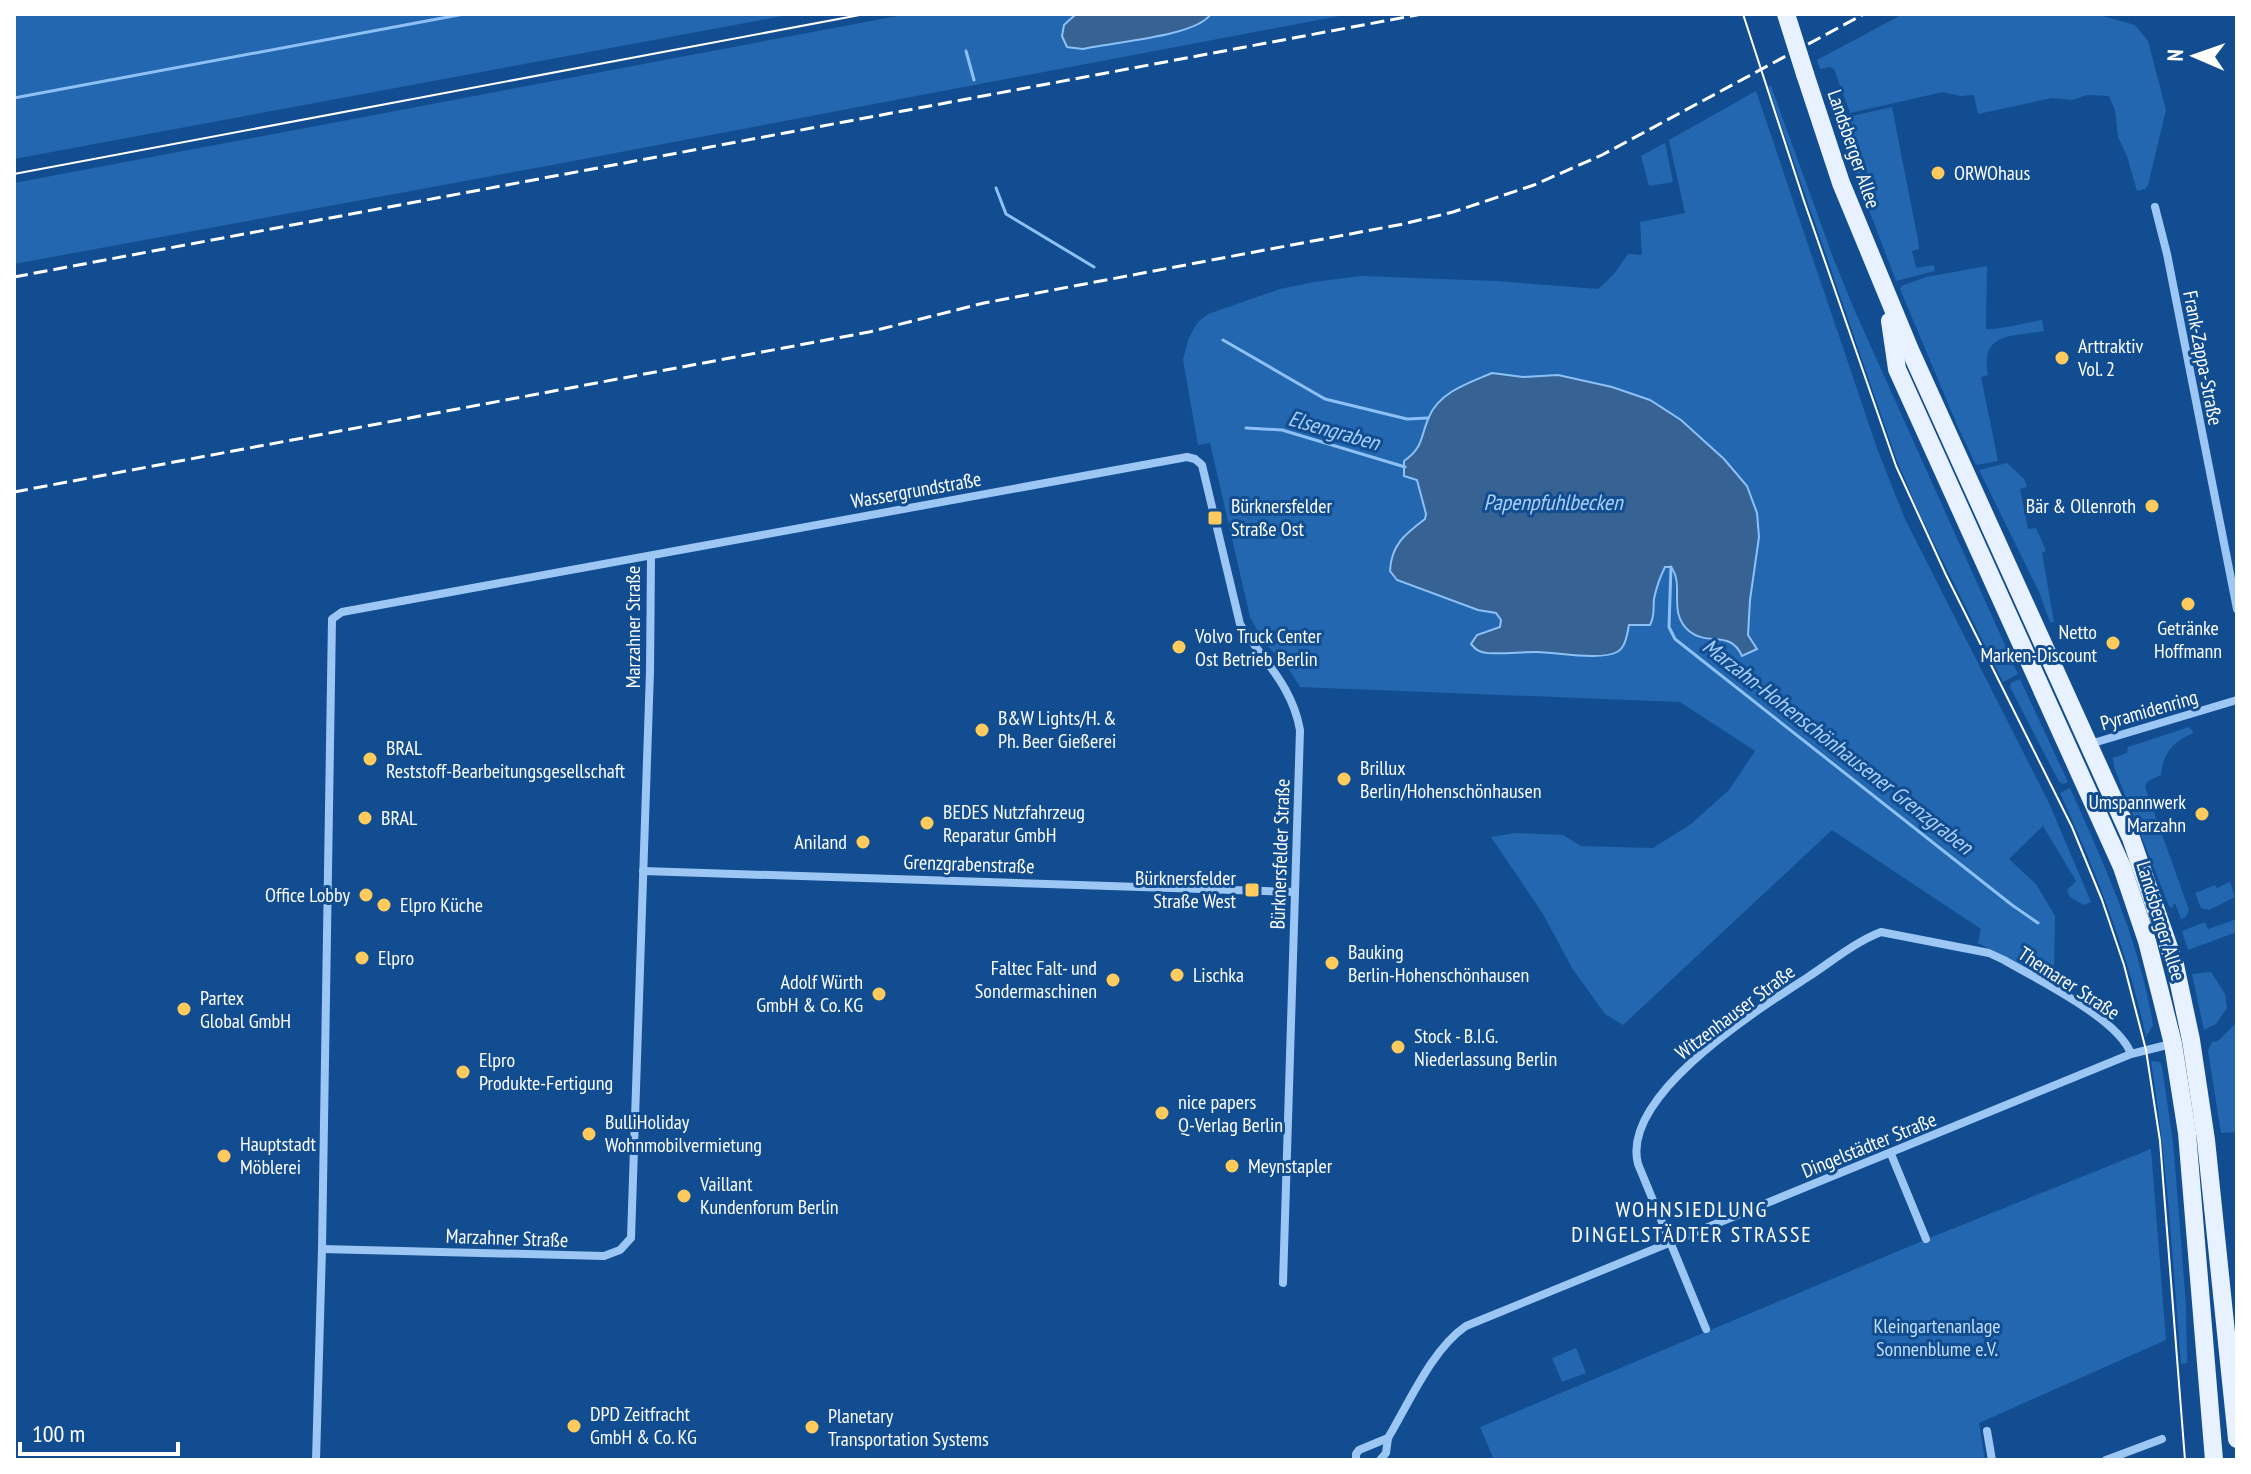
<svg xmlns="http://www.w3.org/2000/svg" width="2251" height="1474" viewBox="0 0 2251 1474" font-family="'PT Sans Narrow',sans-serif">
	<rect width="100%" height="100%" fill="#114d90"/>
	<g fill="#2267b0" fill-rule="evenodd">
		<path d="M14 14H793L14 159Z"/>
		<path d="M908 14H1076L1073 15 1083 49 1207 20 1211 14H1350L552 165 14 264V183Z"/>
		<path d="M1903 14H2095L2135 25 2148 41 2166 110 2148 185 2145 189 2137 191 2127 156 2118 137 2115 110 2109 96 2087 95 2072 100 2052 98 1978 114 1974 95 1960 96 1943 92 1850 113 1834 69 1830 67 1820 69 1817 60Z"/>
		<path d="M1771 86 1834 260 1854 309 2018 674 2003 682 1921 517 1897 461 1768 87Z"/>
		<path d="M1756 91 1878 451 1905 519 2049 803 2091 902 2084 905 2070 897 2067 890 2076 881 2043 826 2009 859 2036 884 2055 916 2054 968 2049 976 2038 974 1978 943 1981 929 1832 830 1623 1025 1605 1014 1572 968 1543 914 1491 837 1516 833 1563 835 1581 846 1653 848 1691 824 1729 790 1755 751 1680 702 1300 687 1290 671 1263 641 1250 617 1210 443 1198 445 1183 360 1188 340 1194 328 1199 321 1208 314 1280 289 1314 282 1361 276 1497 281 1598 289 1614 274 1628 254 1642 255 1640 222 1685 213 1669 140ZM1492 373 1523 377 1558 375 1612 387 1759 537 1750 600 1748 635 1757 649C1735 646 1725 638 1701 639L1676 605 1675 573 1671 567H1665C1660 577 1656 588 1654 599 1653 609 1655 616 1650 625H1629L1570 656 1542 652 1487 653 1477 635 1500 628 1501 620 1496 613 1478 610 1423 588 1404 535 1425 519 1426 514 1417 480 1418 451 1428 418Z"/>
		<path d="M1892 107 1918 240 1919 249 1912 251 1916 268 1934 265 1935 271 1896 281 1835 120Z"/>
		<path d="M1665 143 1673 182 1649 186 1641 156Z"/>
		<path d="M1987 266 1986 329C2004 329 2023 323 2042 320L2044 331C2011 337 1980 332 1988 375L1981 377 1998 461 1976 465 1958 427 1900 289 1901 286 1926 277Z"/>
		<path d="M2007 463 2024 479 2027 487 2020 489 2028 529 2036 528 2046 551 2042 553 2054 622H2050L2039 592 1979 470Z"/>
		<path d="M2020 679 2068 782 2063 784 2059 782 2010 687 2011 683Z"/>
		<path d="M2189 727 2194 733C2173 741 2163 753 2161 775L2148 781 2145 787 2189 910 2186 917 2181 919 2175 903 2172 908 2169 906 2114 767 2113 758 2127 753 2128 747Z"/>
		<path d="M2070 788C2104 864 2140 942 2153 1025L2146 1037C2128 952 2096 872 2060 793Z"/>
		<path d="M2230 882 2235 897 2209 910 2201 908 2195 893 2215 885 2217 888Z"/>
		<path d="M2237 919V932L2188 950 2182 931 2205 922 2208 929Z"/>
		<path d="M2211 972 2225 994 2227 1008 2216 1024 2204 1030 2192 974Z"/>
		<path d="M2237 1022V1132L2221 1133 2208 1051 2212 1042 2218 1041Z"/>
		<path d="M2151 1061 2160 1062 2162 1067 2173 1142 2178 1202 2186 1306 2187 1363 2181 1364C2173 1263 2167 1161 2151 1061Z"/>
		<path d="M2151 1149 2166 1340 1979 1423 1985 1460H1494L1480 1427 1927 1239Z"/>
		<path d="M1576 1348 1586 1373 1562 1382 1552 1358Z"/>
	</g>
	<g fill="#366294" stroke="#8dc1f6" stroke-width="2">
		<path d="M1076 14H1211C1195 37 1112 42 1083 49L1067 47 1062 36 1064 25Z"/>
		<path d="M1492 373 1523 377 1558 375 1612 387 1650 400 1681 420 1724 459 1747 486 1757 513 1759 537 1750 600 1748 635 1757 649 1742 656C1730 629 1708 647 1689 631 1667 612 1685 585 1671 567H1665C1660 577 1656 589 1654 599 1653 609 1655 616 1650 625H1629C1627 634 1626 647 1617 652 1600 661 1556 652 1536 652 1520 652 1503 654 1487 653 1479 652 1476 650 1471 644L1477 635 1500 627 1501 620 1496 613 1478 610 1397 580 1390 571C1391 545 1405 534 1425 519L1426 514 1417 480 1404 476V461C1424 447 1420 437 1429 417 1439 392 1469 383 1492 373Z"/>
	</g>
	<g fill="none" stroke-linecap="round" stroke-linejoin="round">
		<g stroke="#8dc1f6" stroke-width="3">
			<path d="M966 51 974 80"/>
			<path d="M14 98 464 14"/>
			<path d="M996 188 1006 214 1094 267"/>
			<path d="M1223 340 1325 399 1407 419 1428 418"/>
			<path d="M1246 428 1282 430 1405 467"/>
			<path d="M1671 567 1669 627 1675 639 2012 905 2038 923"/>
		</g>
		<g stroke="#9cc6f3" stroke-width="8">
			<path d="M2155 207 2167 254 2237 609"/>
			<path d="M2090 744 2237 700"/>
			<path d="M643 871 1295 892"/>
			<path d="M1891 1154 1926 1239"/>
			<path d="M322 1249 604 1256 620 1250 631 1238 650 671 651 557"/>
			<path d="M1706 1329 1638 1164C1620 1095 1759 1009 1808 977 1831 962 1855 942 1881 932L1989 953 2004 960C2037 979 2119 1019 2131 1054"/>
			<path d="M1987 1431 1992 1460"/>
			<path d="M316 1460 322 1249 332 619 342 612 1187 457 1195 459 1202 465 1240 624C1263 661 1292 685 1300 730L1283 1283"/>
			<path d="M1356 1460V1454L1359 1450 1388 1438"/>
			<path d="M1380 1460 1386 1453 1388 1438C1409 1403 1432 1349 1466 1326L2131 1054 2175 1043"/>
			<path d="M2106 1460 2162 1439"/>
		</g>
		<g stroke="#e7f1ff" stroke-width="18">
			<path d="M1805 74 1841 183 1910 350 2131 838 2175 965 2191 1040 2206 1140 2237 1439"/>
			<path d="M1890 321 1897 369 2122 867 2147 941 2161 996 2173 1044 2187 1133 2214 1460"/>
		</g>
		<g stroke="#fff" stroke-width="2">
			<path d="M1743 14 1804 201 1896 466 1946 575 2072 827 2102 900 2124 965 2146 1050 2160 1141 2185 1460"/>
			<path d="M14 174 865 14"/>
		</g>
		<g stroke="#fff" stroke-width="3" stroke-dasharray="14 6" stroke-linecap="butt">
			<path d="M14 277 1422 14"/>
			<path d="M14 492 869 332 984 303 1403 224 1453 212 1534 185 1602 155 1864 14"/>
		</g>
		<path stroke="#e7f1ff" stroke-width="18" d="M1786 14 1805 74"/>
	</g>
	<g fill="#ffcb5d" stroke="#114d90" stroke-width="3">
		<circle cx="1938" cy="173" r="8"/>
		<circle cx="2062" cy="358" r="8"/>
		<circle cx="2152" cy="506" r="8"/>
		<rect x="1207" y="510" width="16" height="16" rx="4"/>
		<circle cx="2188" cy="604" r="8"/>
		<circle cx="2113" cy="643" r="8"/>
		<circle cx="1179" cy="647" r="8"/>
		<circle cx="982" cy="730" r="8"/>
		<circle cx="370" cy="759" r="8"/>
		<circle cx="1344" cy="779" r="8"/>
		<circle cx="2202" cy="814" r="8"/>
		<circle cx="365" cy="818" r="8"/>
		<circle cx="927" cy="823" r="8"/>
		<circle cx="863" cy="842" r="8"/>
		<rect x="1244" y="882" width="16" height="16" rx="4"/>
		<circle cx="366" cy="895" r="8"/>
		<circle cx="384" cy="905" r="8"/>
		<circle cx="362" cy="958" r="8"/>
		<circle cx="1332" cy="963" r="8"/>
		<circle cx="1177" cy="975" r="8"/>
		<circle cx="1113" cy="980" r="8"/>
		<circle cx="879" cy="994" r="8"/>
		<circle cx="184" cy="1009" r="8"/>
		<circle cx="1398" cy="1047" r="8"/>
		<circle cx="463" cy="1072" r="8"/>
		<circle cx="1162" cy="1113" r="8"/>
		<circle cx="589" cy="1134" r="8"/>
		<circle cx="224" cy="1156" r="8"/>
		<circle cx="1232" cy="1166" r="8"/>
		<circle cx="684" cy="1196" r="8"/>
		<circle cx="574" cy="1426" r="8"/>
		<circle cx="812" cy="1427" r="8"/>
	</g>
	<g text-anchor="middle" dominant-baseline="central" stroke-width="6" stroke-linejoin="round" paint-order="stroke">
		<g font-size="20" fill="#fff" stroke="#114d90">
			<text transform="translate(1854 149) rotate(71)">Landsberger Allee</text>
			<text transform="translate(2203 358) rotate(79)">Frank-Zappa-Straße</text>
			<text transform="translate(916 490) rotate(-10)">Wassergrundstraße</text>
			<text transform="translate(633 627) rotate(-90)">Marzahner Straße</text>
			<text transform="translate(2149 710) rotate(-16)">Pyramidenring</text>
			<text transform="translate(1280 854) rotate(-88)">Bürknersfelder Straße</text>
			<text transform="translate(969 864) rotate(2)">Grenzgrabenstraße</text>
			<text transform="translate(2161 921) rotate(73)">Landsberger Allee</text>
			<text transform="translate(2069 983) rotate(33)">Themarer Straße</text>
			<text transform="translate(1735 1012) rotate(-37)">Witzenhauser Straße</text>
			<text transform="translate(1869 1145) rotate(-22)">Dingelstädter Straße</text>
			<text transform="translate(507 1238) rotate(2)">Marzahner Straße</text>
		</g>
		<g font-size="20" fill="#fff" stroke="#114d90" text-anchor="start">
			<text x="1954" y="173">ORWOhaus</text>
			<text x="2078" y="346">Arttraktiv<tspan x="2078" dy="23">Vol. 2</tspan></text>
			<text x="1231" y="506">Bürknersfelder<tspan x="1231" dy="23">Straße Ost</tspan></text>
			<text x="2136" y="506" text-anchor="end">Bär &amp; Ollenroth</text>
			<text x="2188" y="628" text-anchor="middle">Getränke<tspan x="2188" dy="23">Hoffmann</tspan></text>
			<text x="2097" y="632" text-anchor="end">Netto<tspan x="2097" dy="23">Marken-Discount</tspan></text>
			<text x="1195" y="636">Volvo Truck Center<tspan x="1195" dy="23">Ost Betrieb Berlin</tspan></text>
			<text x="998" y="718">B&amp;W Lights/H. &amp;<tspan x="998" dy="23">Ph. Beer Gießerei</tspan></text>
			<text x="386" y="748">BRAL<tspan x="386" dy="23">Reststoff-Bearbeitungsgesellschaft</tspan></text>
			<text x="1360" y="768">Brillux<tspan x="1360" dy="23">Berlin/Hohenschönhausen</tspan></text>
			<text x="2186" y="802" text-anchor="end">Umspannwerk<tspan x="2186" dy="23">Marzahn</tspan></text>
			<text x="943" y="812">BEDES Nutzfahrzeug<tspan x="943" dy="23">Reparatur GmbH</tspan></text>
			<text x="381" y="818">BRAL</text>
			<text x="847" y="842" text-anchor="end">Aniland</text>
			<text x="1236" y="878" text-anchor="end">Bürknersfelder<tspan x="1236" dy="23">Straße West</tspan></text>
			<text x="350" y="895" text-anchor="end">Office Lobby</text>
			<text x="400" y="905">Elpro Küche</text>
			<text x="1348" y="952">Bauking<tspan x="1348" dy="23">Berlin-Hohenschönhausen</tspan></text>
			<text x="378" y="958">Elpro</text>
			<text x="1097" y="968" text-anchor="end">Faltec Falt- und<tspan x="1097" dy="23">Sondermaschinen</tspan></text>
			<text x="1193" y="975">Lischka</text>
			<text x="863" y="982" text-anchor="end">Adolf Würth<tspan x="863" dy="23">GmbH &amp; Co. KG</tspan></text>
			<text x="200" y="998">Partex<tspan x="200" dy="23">Global GmbH</tspan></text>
			<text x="1414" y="1036">Stock - B.I.G.<tspan x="1414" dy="23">Niederlassung Berlin</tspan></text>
			<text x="479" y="1060">Elpro<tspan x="479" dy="23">Produkte-Fertigung</tspan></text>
			<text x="1178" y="1102">nice papers<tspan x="1178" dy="23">Q-Verlag Berlin</tspan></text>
			<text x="605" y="1122">BulliHoliday<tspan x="605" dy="23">Wohnmobilvermietung</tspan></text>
			<text x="240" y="1144">Hauptstadt<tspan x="240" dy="23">Möblerei</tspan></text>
			<text x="1248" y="1166">Meynstapler</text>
			<text x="700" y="1184">Vaillant<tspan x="700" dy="23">Kundenforum Berlin</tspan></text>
			<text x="590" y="1414">DPD Zeitfracht<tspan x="590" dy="23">GmbH &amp; Co. KG</tspan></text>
			<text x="828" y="1416">Planetary<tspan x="828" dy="23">Transportation Systems</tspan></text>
		</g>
		<g font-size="20" fill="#c3dffd" stroke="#114d90">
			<text x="1937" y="1326">Kleingartenanlage<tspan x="1937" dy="23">Sonnenblume e.V.</tspan></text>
		</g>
		<g font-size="22" font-style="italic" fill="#a8d0fa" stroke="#114d90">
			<text transform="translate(1334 430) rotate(16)">Elsengraben</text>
			<text x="1553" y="502">Papenpfuhlbecken</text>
			<text transform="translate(1838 746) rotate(38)">Marzahn-Hohenschönhausener Grenzgraben</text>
		</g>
		<g font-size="22" letter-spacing="2" fill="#fff" stroke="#114d90">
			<text x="1692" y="1209">WOHNSIEDLUNG<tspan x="1692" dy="25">DINGELSTÄDTER STRASSE</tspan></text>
		</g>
	</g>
	<rect width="2251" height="1474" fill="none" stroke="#ffffff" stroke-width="32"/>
	<g transform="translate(2195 56) rotate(272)" stroke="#114d90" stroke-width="6" paint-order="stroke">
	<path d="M0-6L14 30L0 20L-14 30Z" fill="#ffffff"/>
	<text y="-12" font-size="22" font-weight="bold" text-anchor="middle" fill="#ffffff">N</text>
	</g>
	<path d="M20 1442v12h158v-12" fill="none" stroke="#ffffff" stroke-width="4"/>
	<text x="32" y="1442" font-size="24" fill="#ffffff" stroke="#114d90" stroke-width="6" paint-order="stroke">100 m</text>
</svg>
